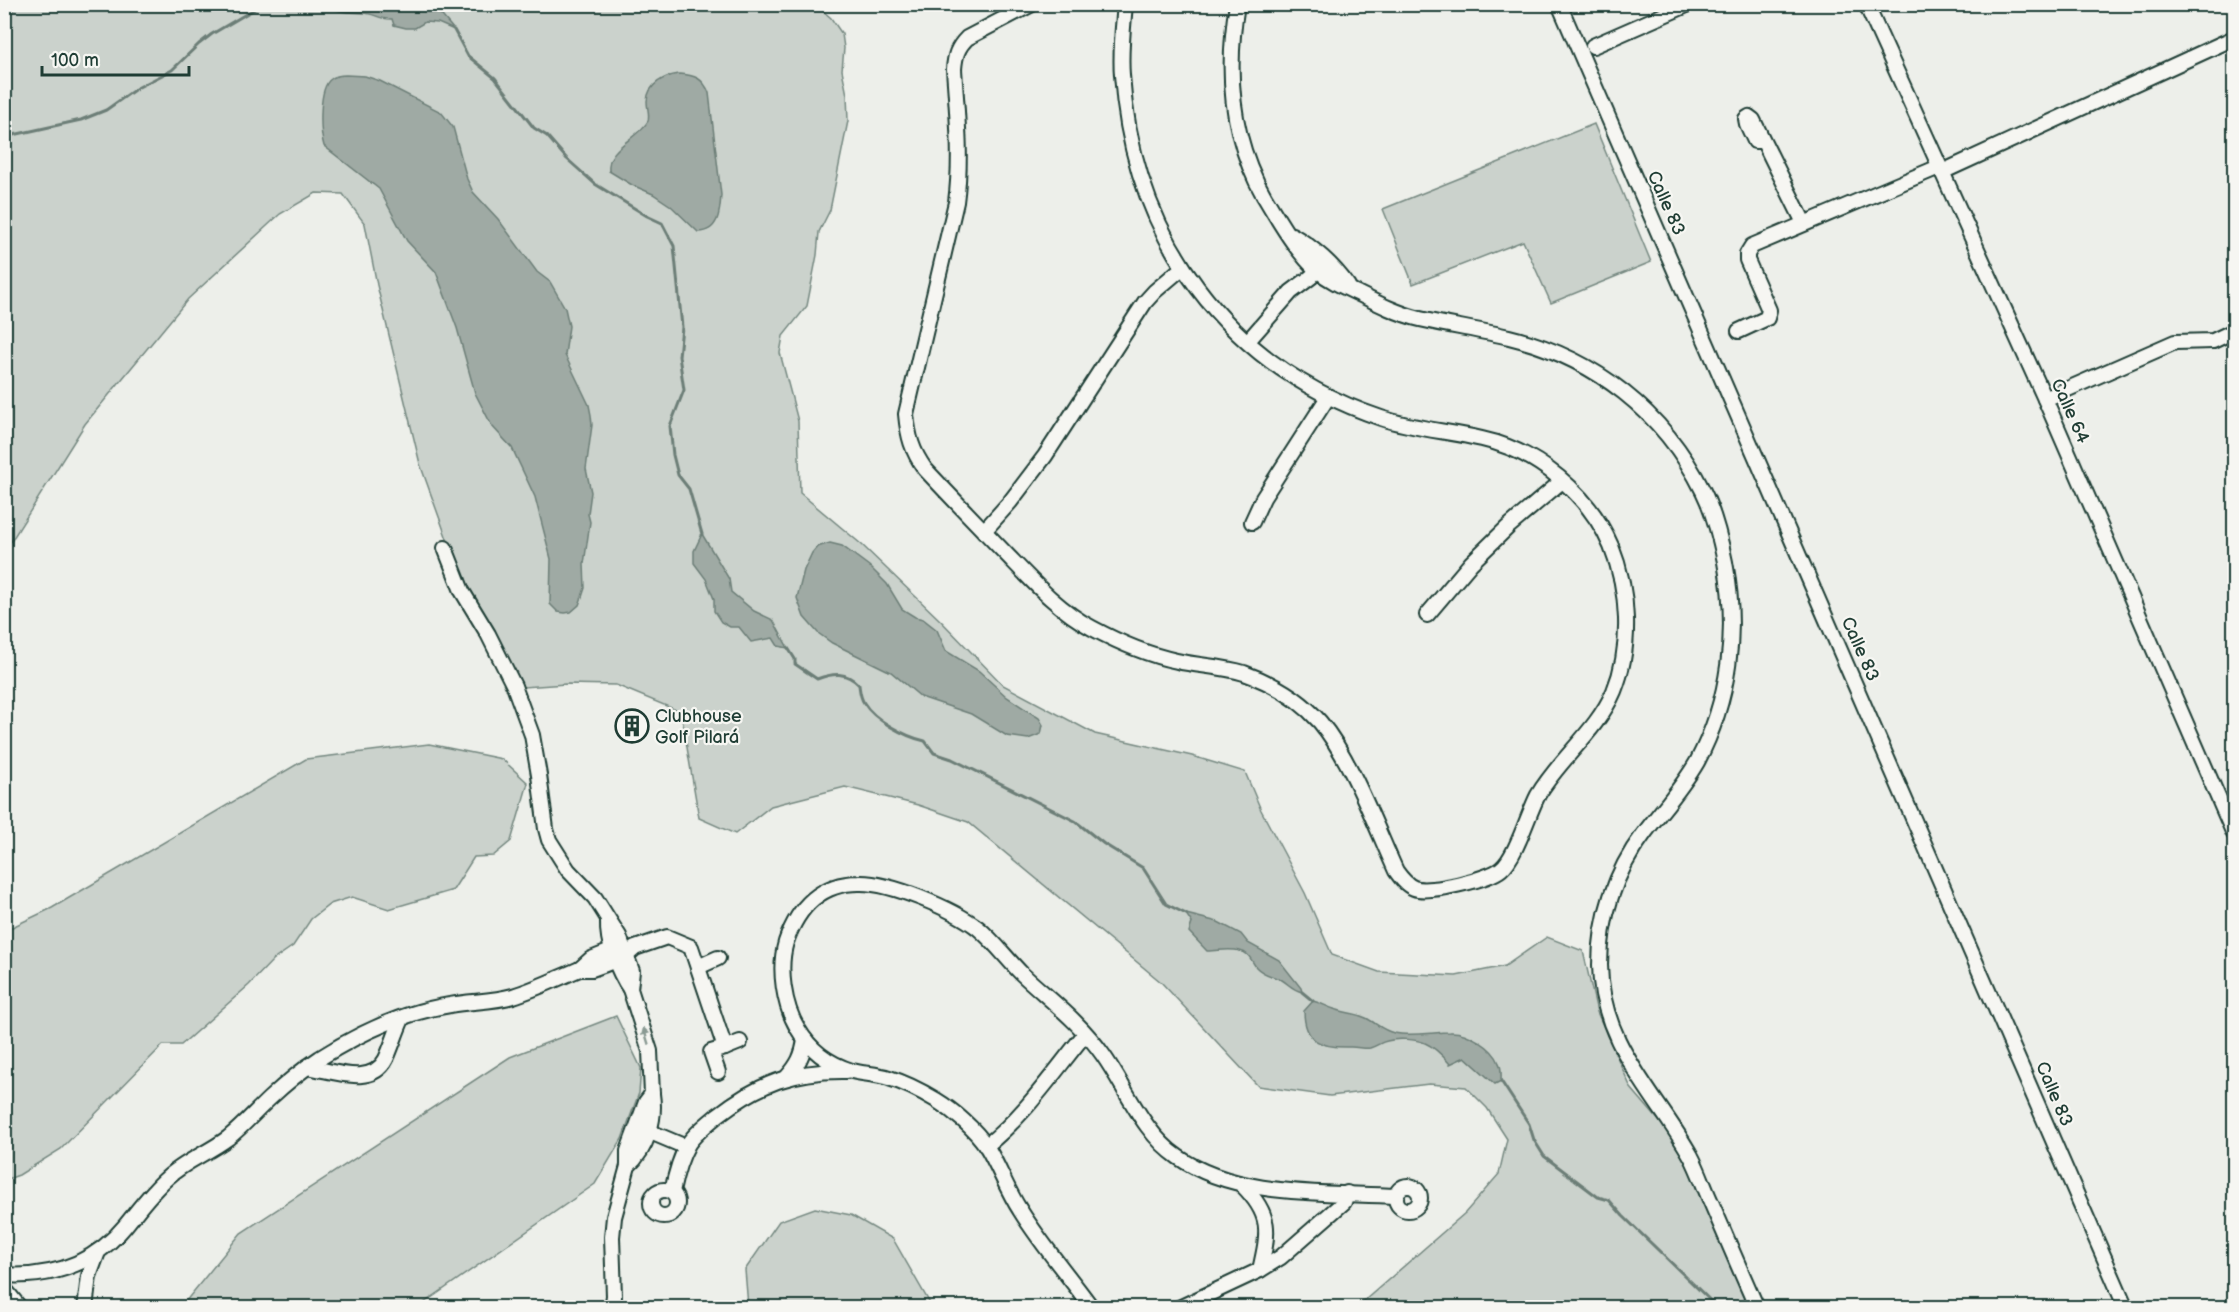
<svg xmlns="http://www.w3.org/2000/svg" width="2239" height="1312" viewBox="0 0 2239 1312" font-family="'Balsamiq Sans',sans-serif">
	<rect width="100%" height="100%" fill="#edefea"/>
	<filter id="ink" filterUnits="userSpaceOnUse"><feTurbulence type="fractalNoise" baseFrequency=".0167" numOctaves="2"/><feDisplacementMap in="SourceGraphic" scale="12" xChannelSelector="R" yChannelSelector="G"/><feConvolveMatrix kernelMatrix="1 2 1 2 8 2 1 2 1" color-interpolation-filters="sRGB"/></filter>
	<g filter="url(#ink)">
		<g fill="#cbd2cc" stroke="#758880" stroke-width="1.5">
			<path d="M23 4 816 5 831 18 842 34 844 48 842 70 847 95 848 121 830 210 819 232 817 255 807 306 783 336 780 353 798 421 800 493 861 544 941 621 1003 685 1095 734 1192 756 1245 772 1261 810 1305 893 1332 955 1379 972 1456 976 1505 966 1547 937 1583 951 1597 1012 1631 1088 1672 1136 1709 1209 1749 1307H1357L1465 1213 1499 1174 1507 1139 1487 1108 1466 1087 1429 1084 1330 1096 1258 1086 1161 982 968 822 918 805 845 787 771 806 735 834 699 818 681 712 616 685 566 684 523 687 456 564 420 464 377 285 365 224 343 194 316 193 280 214 188 299 85 424 5 551V14Z"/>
			<path d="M1594 124 1651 262 1551 303 1523 241 1413 284 1383 209Z"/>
			<path d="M429 744 502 759 528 783 511 841 493 856 474 857 453 890 389 909 352 897 330 904 311 919 293 946 273 960 249 985 181 1045H163L61 1149 19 1175 5 1180V928L6 930 52 908 306 759Z"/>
			<path d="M616 1016 641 1068 639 1093 622 1139 595 1184 418 1307H181L241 1233 510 1057Z"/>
			<path d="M815 1208 851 1215 893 1239 932 1307 750 1308 748 1306 745 1270 779 1221Z"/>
		</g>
		<g fill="#9faaa4" stroke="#6c7e77" stroke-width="1.5">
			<path d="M327 5H433L454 30 438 23 425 22 415 28H406L394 25 392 19C381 20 373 13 364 13 352 12 336 13 327 5Z"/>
			<path d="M679 74C695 75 703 78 709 93L721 195C720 211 719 232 698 232L671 206 653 194 632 185 609 171C606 147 638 139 648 121 650 114 647 109 647 101 648 84 664 76 679 74Z"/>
			<path d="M346 75 365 76 380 81 441 112 453 127 467 179 473 192 498 219 537 272 550 282 565 308 569 326 565 355 589 405 591 415 592 425 586 469 591 492 588 514 590 522 584 564 585 588 582 597 579 605 571 612 565 613 558 612 550 604 551 559 535 497 512 448 492 426 475 393 457 328 436 272 407 241 379 189 324 146C320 132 318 88 331 79 335 76 341 75 346 75Z"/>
			<path d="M702 534 729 579 731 592 754 611 773 620 788 648 778 646 773 638 751 642 739 627H730L721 622 714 611V599L706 579 694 563V551Z"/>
			<path d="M830 543 842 546 869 566 887 584 902 609 915 617 923 619 937 630 946 651 979 671 1007 697 1039 718 1043 725 1041 734 1028 739 1007 736 971 714 921 697 891 672 832 643 818 633 804 617 797 598 804 570 812 553 817 547Z"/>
			<path d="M1186 914 1218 922 1241 934 1248 943 1279 960 1301 988 1302 992C1291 989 1290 985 1282 980 1273 976 1263 975 1256 967 1251 961 1250 953 1240 951 1229 948 1219 951 1207 951L1189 932 1192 923Z"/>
			<path d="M1313 1001C1322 1003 1327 1007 1334 1009 1345 1013 1356 1013 1366 1018 1376 1023 1382 1030 1394 1033 1412 1037 1433 1032 1450 1032 1467 1031 1493 1047 1499 1063 1502 1068 1501 1076 1501 1081L1495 1084 1465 1057 1450 1064C1443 1056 1435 1047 1425 1043 1416 1039 1397 1038 1387 1041 1381 1042 1377 1046 1370 1048 1364 1049 1358 1047 1351 1047 1323 1048 1304 1043 1304 1011Z"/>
		</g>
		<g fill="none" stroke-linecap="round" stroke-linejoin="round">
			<g stroke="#6c7e77" stroke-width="3">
				<path d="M454 30 468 56 495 78 534 128 547 136 567 159 595 184 647 216 662 223 674 246 682 327 679 356 684 390 670 426 673 455 678 475 689 489 702 534"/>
				<path d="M4 137 81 120 106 110 137 88 172 70 199 44 212 34 263 4"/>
				<path d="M788 648 795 659V664L817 679C833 673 846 671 859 685 860 692 860 697 864 703 874 720 906 737 925 741L934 753 952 759 1075 821 1104 844 1143 868 1166 904 1186 914"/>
				<path d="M1302 992 1313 1001"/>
				<path d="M1501 1081 1529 1124 1534 1140 1544 1156 1598 1197 1609 1200 1623 1216 1718 1308"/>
			</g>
			<defs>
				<g id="minor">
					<path d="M1032 4 967 38C957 48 955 56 954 69 957 114 962 157 956 202L906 414C908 436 912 451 925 469 953 499 981 528 1010 558 1034 583 1061 612 1092 628 1118 642 1148 655 1177 661 1198 666 1222 666 1244 673 1272 683 1300 699 1320 722 1351 759 1375 825 1396 871 1401 878 1406 885 1414 888 1429 894 1489 879 1501 869 1516 857 1528 814 1538 795 1560 758 1597 731 1614 691 1632 647 1629 590 1611 546 1589 494 1537 451 1482 439 1448 431 1414 429 1381 418 1226 366 1133 237 1122 75 1120 52 1123 28 1125 4"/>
					<path d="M1237 4C1226 70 1231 138 1264 196 1277 218 1298 254 1317 270 1330 281 1344 287 1359 294 1379 304 1399 314 1420 319 1450 326 1480 330 1509 337 1595 358 1664 412 1703 491 1714 513 1720 537 1725 562 1738 630 1730 700 1697 762 1682 788 1661 811 1643 835 1615 872 1600 919 1600 965 1601 1045 1656 1093 1691 1156 1699 1171 1704 1187 1711 1202 1726 1237 1741 1272 1757 1308"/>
					<path d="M1559 4 2126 1308"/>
					<path d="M1866 4 2045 399 2234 834"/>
					<path d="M1593 46 1689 4"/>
					<path d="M1763 141H1755L1747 124 1746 119 1749 117 1753 120 1804 223"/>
					<path d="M1942 172 2234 38"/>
					<path d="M1292 235C1313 247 1334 266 1348 286"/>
					<path d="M1739 331 1767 318 1769 310 1747 260V254L1752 246 1939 167"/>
					<path d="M1248 341 1291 292 1311 277 1325 261"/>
					<path d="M2045 399 2175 342 2213 341 2234 331"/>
					<path d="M1252 522 1263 498 1328 397"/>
					<path d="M984 531 1010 502 1045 456 1145 302 1155 291 1182 268"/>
					<path d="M445 548 462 591 488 634 514 686 532 735 539 775 546 829 549 840 568 870 595 898 619 936 623 947 632 971 630 989 650 1051 652 1094"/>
					<path d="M1427 615 1471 563 1508 527 1562 481"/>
					<path d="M608 922C607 943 618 972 630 989"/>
					<path d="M698 967 718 958"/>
					<path d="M580 969 591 959 621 947"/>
					<path d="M307 1067C332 1070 371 1088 386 1059 392 1046 396 1032 402 1019"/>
					<path d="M718 1072 711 1052 725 1048"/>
					<path d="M787 1077C798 1065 803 1055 805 1040"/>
					<path d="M641 1128 686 1147"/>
					<path d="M986 1146C1026 1114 1053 1073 1085 1034"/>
					<path d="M1242 1185C1272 1215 1269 1231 1260 1270"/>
					<circle cx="1408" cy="1198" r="12"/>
					<circle cx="664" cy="1203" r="13"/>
					<path d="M672 1192C675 1177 680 1158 688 1144 695 1133 707 1124 718 1115 758 1084 794 1070 846 1071"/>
					<path d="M4 1275C53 1278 94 1264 125 1226 139 1209 151 1192 167 1178 185 1161 208 1153 228 1138 243 1126 256 1111 270 1098 286 1083 302 1070 320 1058 358 1034 405 1012 450 1005 471 1001 492 1002 513 996 536 989 558 978 580 969H592L603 965 626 956 635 948 667 937 691 947 725 1048 740 1042"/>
					<path d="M4 1288 20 1308"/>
					<path d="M85 1308 89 1276 98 1252"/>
					<path d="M612 1308 614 1296 612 1237 614 1217 628 1166V1151L646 1102 652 1094C656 1119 647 1149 628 1166"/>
					<path d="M1092 1308C1068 1275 1041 1244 1020 1210 1007 1190 999 1167 987 1147 975 1129 954 1111 936 1100 921 1091 906 1083 889 1078 877 1074 864 1074 852 1071 829 1064 810 1050 798 1029 784 1006 778 969 786 942 798 907 821 883 859 883 890 882 953 909 978 928 994 941 1007 959 1022 974 1050 1000 1081 1023 1103 1055 1127 1089 1143 1133 1178 1157 1236 1198 1328 1192 1396 1196"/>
					<path d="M1179 1308 1260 1270 1281 1257 1344 1202 1347 1193"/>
				</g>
			</defs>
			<use href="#minor" stroke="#1f3d34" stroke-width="18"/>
			<use href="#minor" stroke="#f6f6f2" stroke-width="14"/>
		</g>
		<defs><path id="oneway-solid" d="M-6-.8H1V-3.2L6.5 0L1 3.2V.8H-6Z" transform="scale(1.5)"/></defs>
		<use fill="#8a9a93" href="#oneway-solid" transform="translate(646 1036) rotate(-107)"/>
	</g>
	<defs>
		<symbol id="building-ring" viewBox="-11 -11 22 22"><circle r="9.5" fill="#f6f6f2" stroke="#1f3d34" stroke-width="1.5"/><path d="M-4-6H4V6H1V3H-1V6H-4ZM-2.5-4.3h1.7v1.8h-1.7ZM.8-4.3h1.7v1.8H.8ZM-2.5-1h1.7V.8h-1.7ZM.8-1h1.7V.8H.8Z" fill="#1f3d34"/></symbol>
	</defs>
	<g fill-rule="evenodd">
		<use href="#building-ring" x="613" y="707" width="38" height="38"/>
	</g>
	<g text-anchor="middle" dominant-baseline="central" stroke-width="4.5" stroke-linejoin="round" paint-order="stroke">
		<g font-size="18" fill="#1f3d34" stroke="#f6f6f2">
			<text transform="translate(1666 203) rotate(66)">Calle 83</text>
			<text transform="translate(2070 411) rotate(66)">Calle 64</text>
			<text transform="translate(1860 649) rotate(66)">Calle 83</text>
			<text transform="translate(2054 1094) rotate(67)">Calle 83</text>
		</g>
		<g font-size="18" fill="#1f3d34" stroke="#f6f6f2" text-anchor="start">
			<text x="655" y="716">Clubhouse<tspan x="655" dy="21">Golf Pilará</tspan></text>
		</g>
	</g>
	<rect width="2239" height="1312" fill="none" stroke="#f6f6f2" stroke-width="24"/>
	<rect x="12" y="12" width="2215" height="1288" fill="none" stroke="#1f3d34" stroke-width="2" filter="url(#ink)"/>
	<path d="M42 66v9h147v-9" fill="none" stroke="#1f3d34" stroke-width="3"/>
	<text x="51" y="66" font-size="18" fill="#1f3d34" stroke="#f6f6f2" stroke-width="4.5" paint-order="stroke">100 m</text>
</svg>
